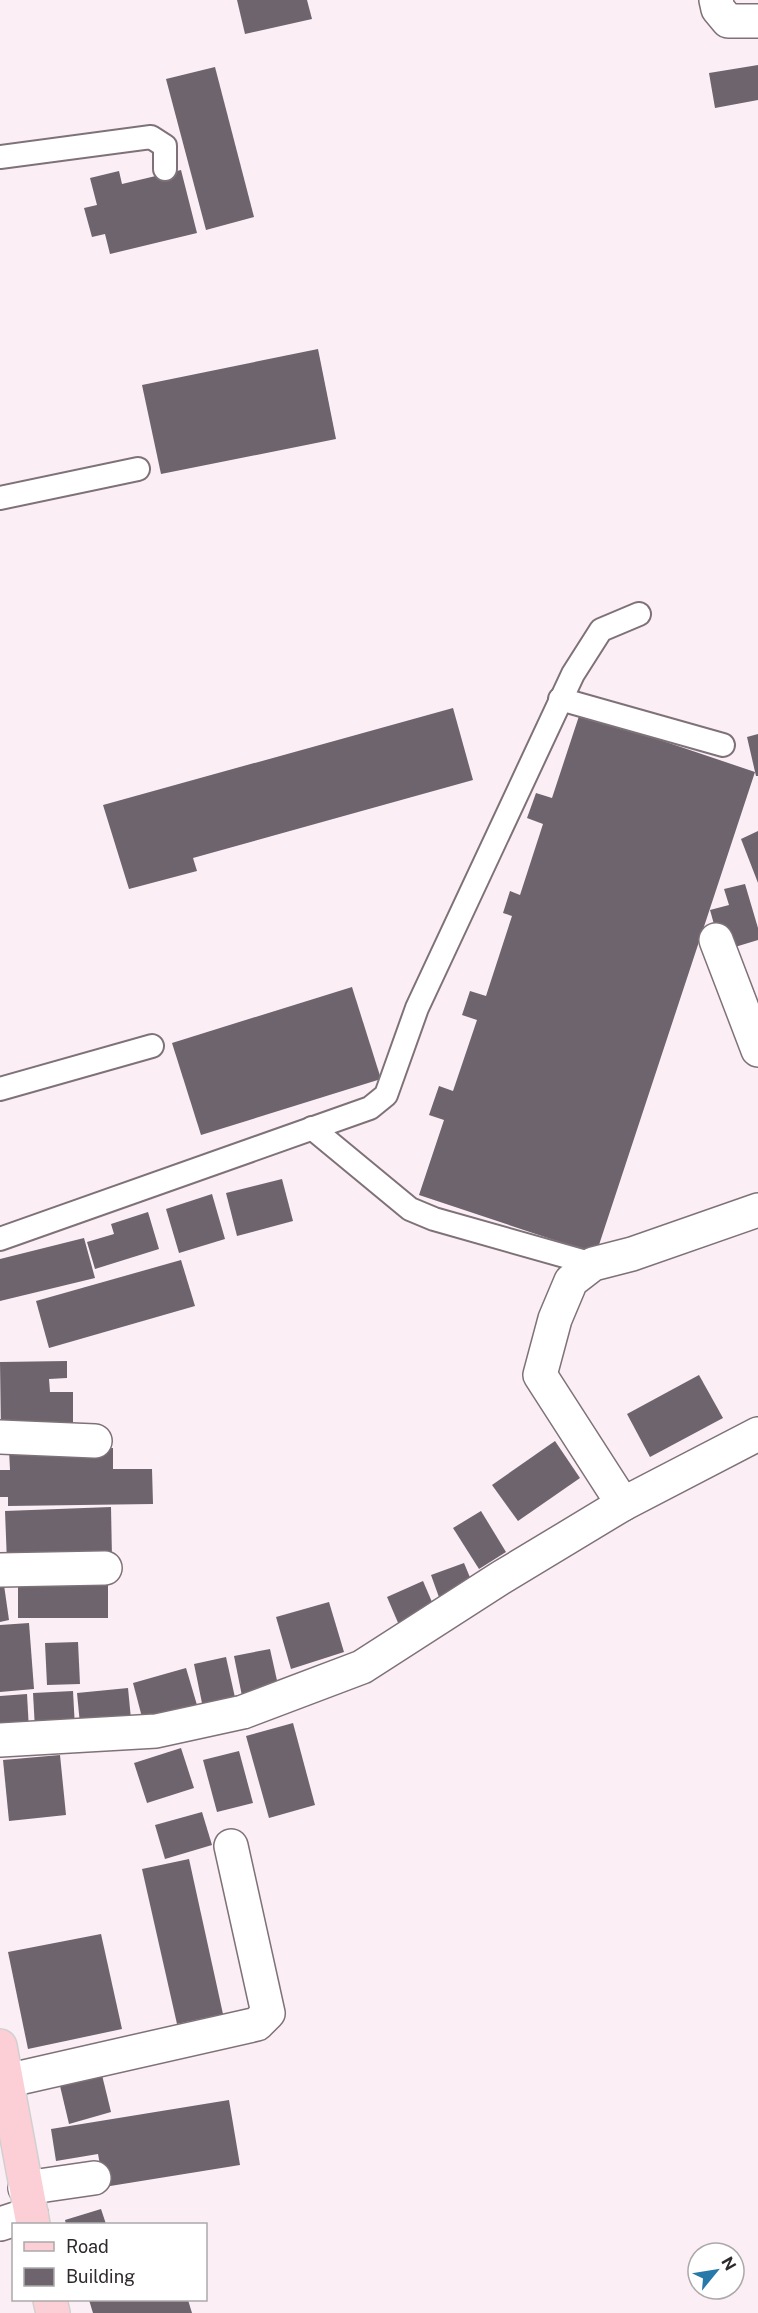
<svg xmlns="http://www.w3.org/2000/svg" width="758" height="2313" viewBox="0 0 758 2313" font-family="'Public Sans',sans-serif">
	<rect width="100%" height="100%" fill="#fceef5"/>
	<g fill="#6d646d">
		<path d="M237 0H307L312 19 245 34Z"/>
		<path d="M758 65V100L715 108 709 73Z"/>
		<path d="M215 67 254 217 206 230 166 79Z"/>
		<path d="M181 170 197 233 110 254 105 234 92 237 84 208 97 205 90 178 119 171 122 184Z"/>
		<path d="M318 349 336 439 161 474 142 385Z"/>
		<path d="M453 708 473 780 193 858 197 871 129 889 103 805Z"/>
		<path d="M580 713 755 772 596 1254 419 1195 444 1120 429 1115 439 1086 453 1091 477 1020 462 1015 470 991 486 996 512 916 503 913 510 891 520 895 543 824 527 818 536 793 552 798Z"/>
		<path d="M758 734V776H756L747 737Z"/>
		<path d="M758 831V883L741 839Z"/>
		<path d="M745 884 758 928V940L735 947 731 931 717 935 710 910 729 905 724 889Z"/>
		<path d="M352 987 381 1079 201 1135 172 1043Z"/>
		<path d="M282 1179 293 1221 237 1236 226 1193Z"/>
		<path d="M212 1194 225 1239 179 1253 166 1209Z"/>
		<path d="M148 1212 159 1249 95 1269 87 1242 114 1234 111 1224Z"/>
		<path d="M84 1238 95 1278 0 1301V1259Z"/>
		<path d="M181 1260 195 1306 49 1348 36 1301Z"/>
		<path d="M67 1361V1378L49 1379 50 1392H73V1431L1 1432 0 1362Z"/>
		<path d="M699 1375 723 1418 650 1457 627 1414Z"/>
		<path d="M555 1441 580 1478 518 1521 492 1485Z"/>
		<path d="M113 1448V1469H152L153 1504 8 1506V1497H0V1470H10L9 1450Z"/>
		<path d="M111 1507 112 1559 7 1563 5 1511Z"/>
		<path d="M481 1511 506 1552 479 1569 453 1528Z"/>
		<path d="M464 1563 474 1587 440 1600 431 1575Z"/>
		<rect x="18" y="1574" width="90" height="44"/>
		<path d="M3 1578 9 1620 0 1622V1579Z"/>
		<path d="M423 1581 435 1609 399 1625 387 1597Z"/>
		<path d="M329 1602 344 1652 291 1669 276 1617Z"/>
		<path d="M29 1623 34 1689 0 1692V1625Z"/>
		<path d="M78 1642 80 1684 47 1685 45 1643Z"/>
		<path d="M270 1649 280 1694 243 1701 234 1656Z"/>
		<path d="M226 1657 236 1702 203 1708 194 1664Z"/>
		<path d="M186 1668 197 1705 143 1721 133 1683Z"/>
		<path d="M128 1688 131 1719 80 1724 77 1693Z"/>
		<path d="M73 1691 75 1728 35 1729 33 1693Z"/>
		<path d="M27 1694 29 1730 0 1731V1696Z"/>
		<path d="M293 1723 315 1805 269 1818 246 1736Z"/>
		<path d="M181 1748 194 1788 147 1803 134 1763Z"/>
		<path d="M239 1751 253 1803 217 1812 203 1760Z"/>
		<path d="M60 1755 66 1815 9 1821 3 1760Z"/>
		<path d="M202 1812 212 1845 165 1859 155 1825Z"/>
		<path d="M189 1859 223 2014 177 2024 142 1869Z"/>
		<path d="M101 1934 122 2029 28 2049 8 1952Z"/>
		<path d="M102 2075 111 2112 69 2124 60 2086Z"/>
		<path d="M229 2100 240 2165 104 2187 98 2154 56 2161 51 2129Z"/>
		<path d="M101 2209 106 2224H66L65 2220Z"/>
		<path d="M89 2300H188L192 2313H93Z"/>
	</g>
	<g fill="none" stroke-linecap="round" stroke-linejoin="round">
		<defs>
			<g id="lane">
				<path d="M0 157 151 137 165 146V169"/>
				<path d="M0 498 138 469"/>
				<path d="M560 699 723 745"/>
				<path d="M0 1089 152 1046"/>
				<path d="M312 1128 410 1209 434 1219 593 1264"/>
				<path d="M0 1239 370 1108 386 1095 417 1008 573 674 601 630 639 614"/>
			</g>
			<g id="street">
				<path d="M716 0 718 9 728 21H758"/>
				<path d="M716 940 758 1050"/>
				<path d="M0 1437 95 1441"/>
				<path d="M623 1504 540 1375 555 1319 571 1281 593 1264 632 1254 758 1210"/>
				<path d="M0 1570 105 1568"/>
				<path d="M0 1740 156 1731 243 1712 362 1667 502 1577 623 1504 758 1434"/>
				<path d="M6 2081 257 2024 268 2013 231 1846"/>
				<path d="M25 2188 94 2178"/>
				<path d="M0 2224 31 2214"/>
			</g>
			<g id="primary">
				<path d="M0 2046 33 2224"/>
				<path d="M50 2300 53 2313"/>
			</g>
		</defs>
		<use href="#lane" stroke="#7e7278" stroke-width="26"/>
		<use href="#street" stroke="#7e7278" stroke-width="36"/>
		<use href="#primary" stroke="#d1d0d0" stroke-width="36"/>
		<use href="#lane" stroke="#fff" stroke-width="22"/>
		<use href="#street" stroke="#fff" stroke-width="33"/>
		<use href="#primary" stroke="#fbcfd5" stroke-width="33"/>
	</g>
	<rect x="12" y="2223" width="195" height="78" fill="#ffffff" stroke="#aba9aa" stroke-width="1.5"/>
	<rect x="24" y="2242" width="30" height="9" fill="#fbcfd5" stroke="#aba9aa" stroke-width="1.5"/>
	<text x="66" y="2253" font-size="18" fill="#2e292b">Road</text>
	<rect x="24" y="2268" width="30" height="18" fill="#6d646d" stroke="#aba9aa" stroke-width="1.5"/>
	<text x="66" y="2283" font-size="18" fill="#2e292b">Building</text>
	<g transform="translate(716 2271) rotate(60)"><circle r="28" fill="#ffffff" stroke="#aba9aa" stroke-width="1.5"/>
	<path d="M0-4.5L10 22L0 15L-10 22Z" fill="#2779aa"/>
	<text y="-9" font-size="16" font-weight="bold" text-anchor="middle" fill="#2e292b">N</text>
	</g>
</svg>
